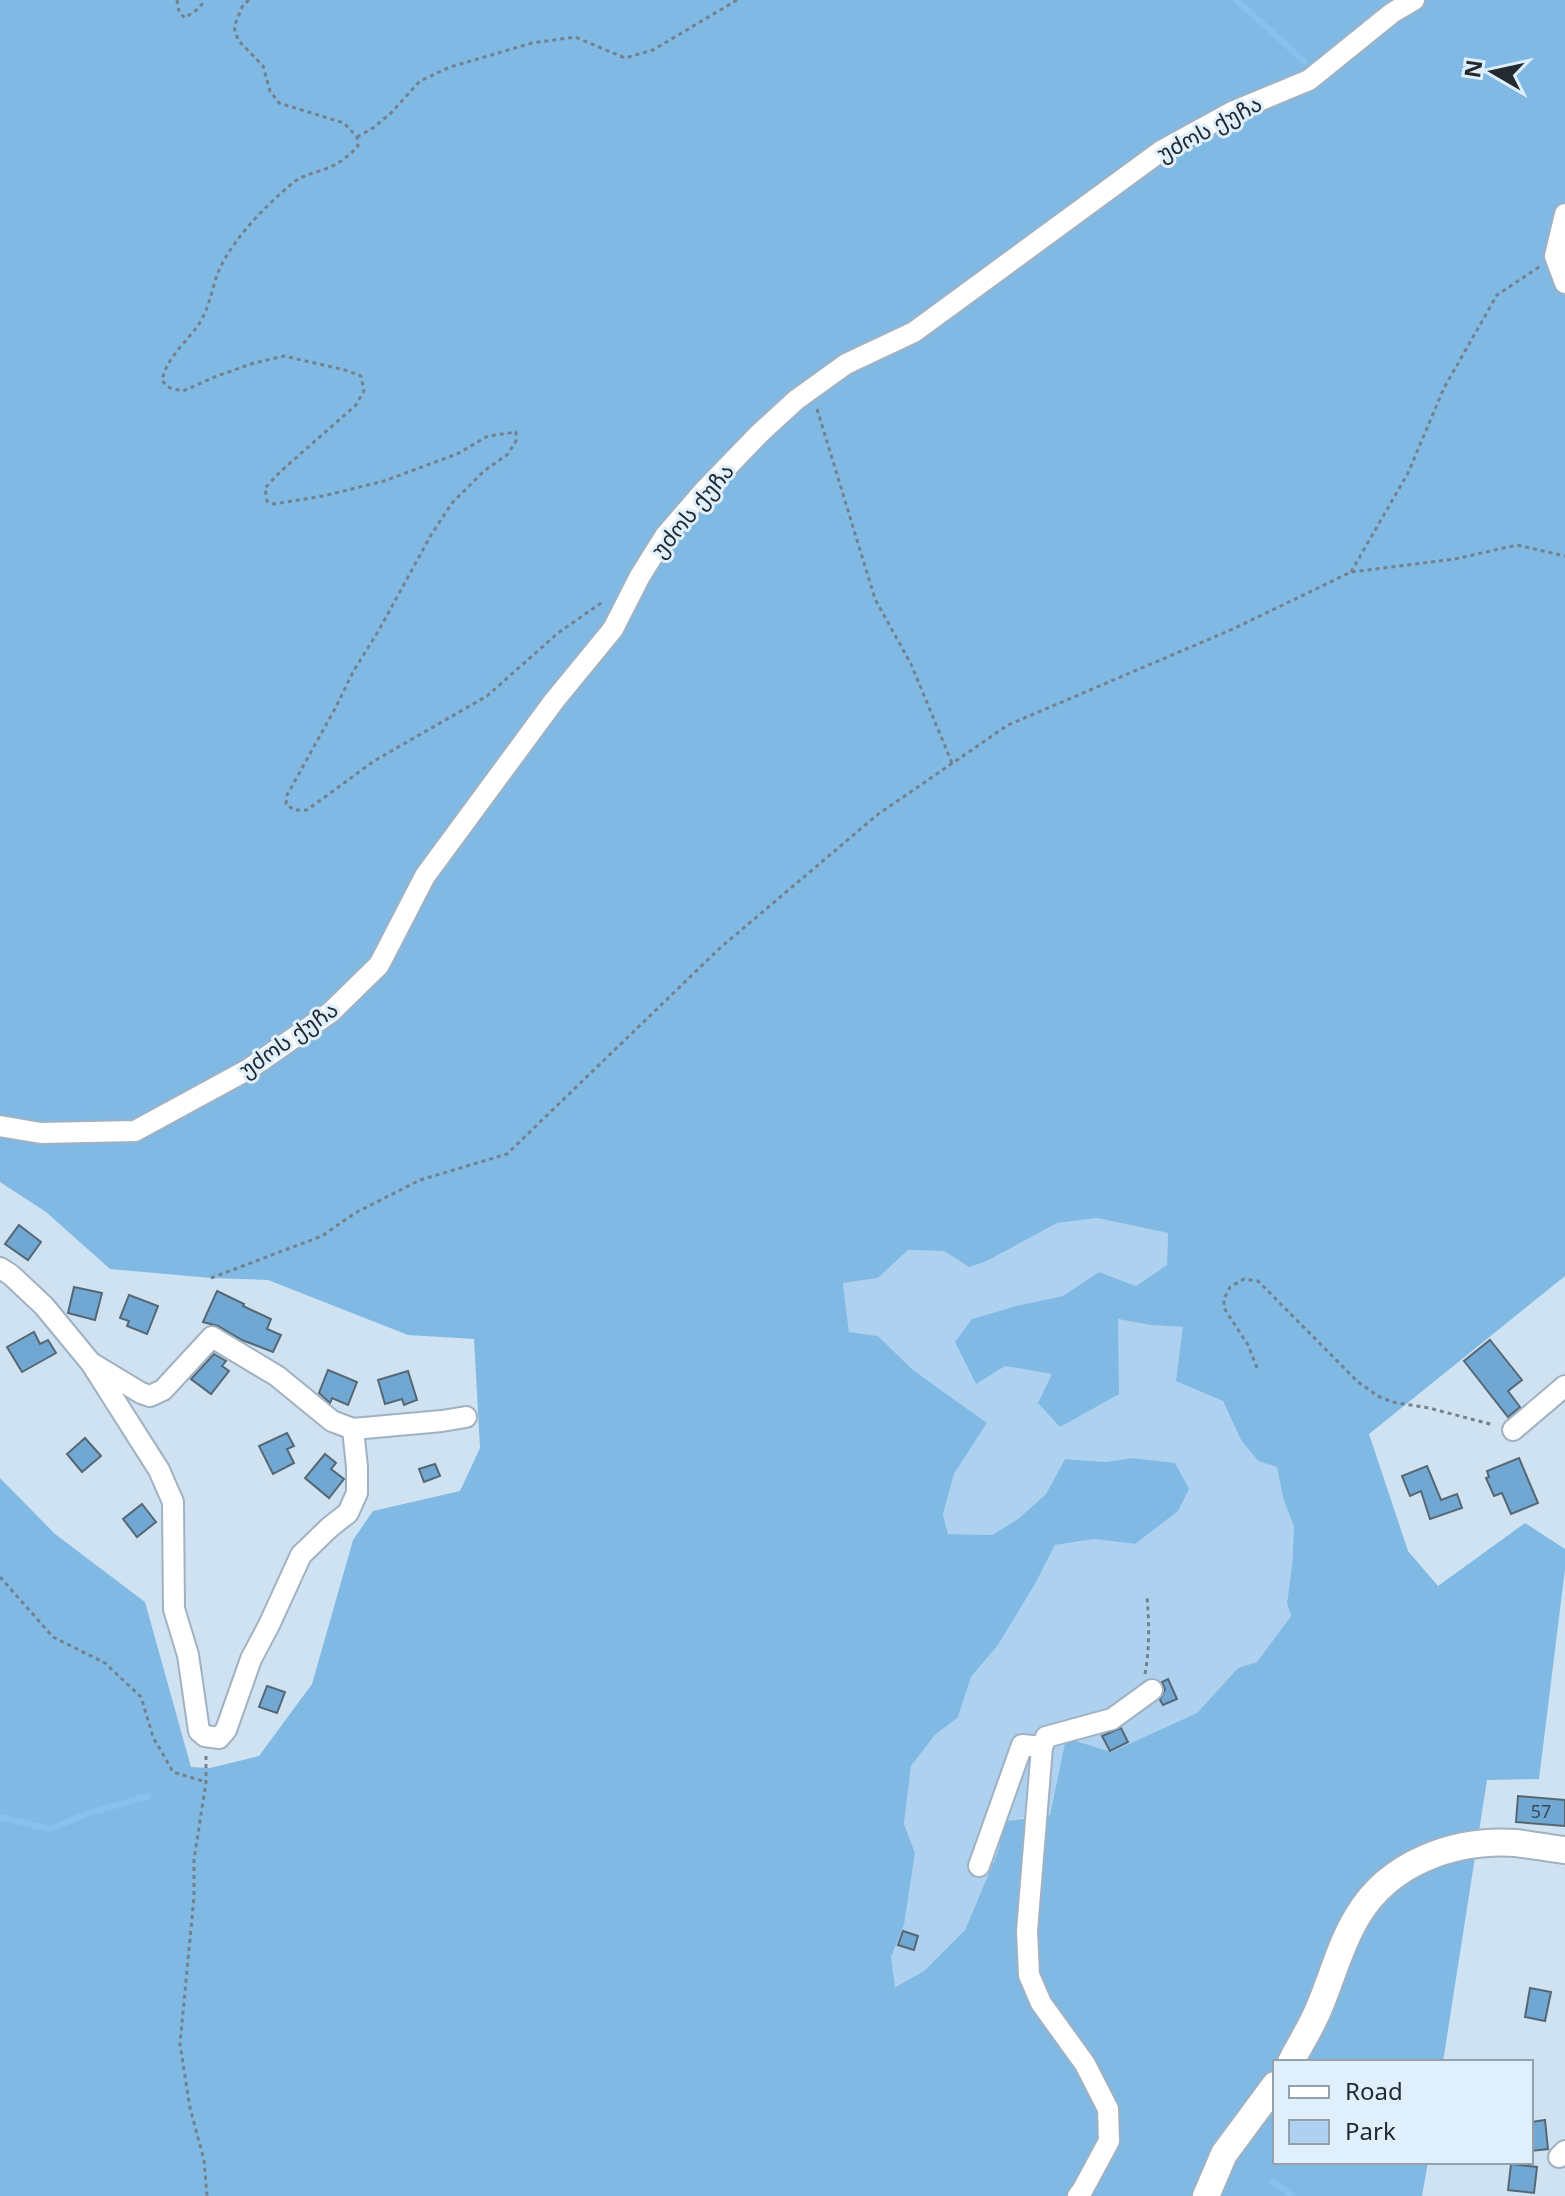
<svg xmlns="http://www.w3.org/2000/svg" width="1565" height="2196" viewBox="0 0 1565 2196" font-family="Georgia,'Noto Sans Georgian',serif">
	<rect width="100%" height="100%" fill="#cfe2f2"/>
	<path fill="#add1ef" d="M1097 1218 1168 1233 1167 1265 1136 1286 1099 1272 1063 1296 1016 1306 972 1319 1005 1366 1053 1374 1118 1319 1150 1325 1183 1327 1223 1401 1241 1440 1258 1461 1277 1466 1283 1498 1294 1527 1292 1566 1287 1603 1291 1616 1257 1662 1238 1668 1197 1713 1111 1752 1066 1739 1050 1815H1036L1006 1821 997 1854 965 1930 924 1971 894 1987 891 1957 904 1925 915 1853 904 1824 911 1766 935 1735 958 1716 971 1677 998 1645 1035 1584 1055 1545 1094 1539 1135 1544 1175 1463 1133 1458 1106 1462 1065 1459 1046 1494 1018 1519 992 1535 948 1534 943 1516 954 1474 987 1423 913 1370 878 1336 849 1332 843 1283 878 1278 908 1250 944 1251 969 1267 985 1262 1057 1223Z"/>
	<path fill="#81b9e5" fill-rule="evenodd" d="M0 0H1565V1276L1369 1434 1408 1551 1438 1586 1525 1523 1565 1549V1569L1539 1779 1487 1780 1443 2062H1275V2162H1428L1422 2196H0V1478L55 1534 145 1602 191 1767 210 1768 259 1756 312 1684 353 1540 373 1511 460 1491 480 1448 474 1339 408 1335 268 1280 211 1278 110 1269 46 1212 0 1182ZM1097 1218 1168 1233 1167 1265 1136 1286 1099 1272 1063 1296 1016 1306 972 1319 955 1342 976 1384 1005 1366 1052 1374 1038 1403 1060 1427 1119 1394 1118 1319 1150 1325 1183 1327 1176 1381 1223 1401 1241 1440 1258 1461 1277 1467 1283 1498 1294 1527 1292 1566 1287 1603 1291 1616 1257 1662 1238 1668 1197 1713 1111 1752 1066 1738 1050 1815 1006 1821 997 1854 965 1930 924 1971 895 1987 891 1957 904 1925 915 1853 904 1824 911 1766 935 1735 958 1717 971 1677 998 1645 1035 1584 1055 1545 1094 1539 1135 1544 1178 1511 1189 1489 1175 1463 1133 1458 1106 1462 1065 1459 1046 1494 1018 1519 992 1535 948 1534 943 1515 954 1474 987 1423 913 1370 878 1336 849 1332 843 1283 878 1278 908 1250 944 1251 969 1267 985 1262 1057 1223Z"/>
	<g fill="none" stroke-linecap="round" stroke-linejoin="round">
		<g stroke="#89c1ed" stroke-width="6">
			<path d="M1236 0 1304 61"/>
			<path d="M0 1817 50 1829 89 1813 148 1796"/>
			<path d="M1273 2182 1293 2196"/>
		</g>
	</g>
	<g fill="#71a8d3" stroke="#566774" stroke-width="2">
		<path d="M19 1225 41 1242 28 1260 5 1244Z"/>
		<path d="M74 1287 102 1293 95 1320 68 1313Z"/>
		<path d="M217 1291 244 1304 243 1306 271 1319 267 1329 281 1335 273 1352 242 1340 218 1326 203 1322Z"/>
		<path d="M129 1295 158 1306 147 1334 127 1326 129 1321 120 1318Z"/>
		<path d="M34 1332 40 1344 48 1340 56 1353 22 1372 7 1347Z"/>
		<path d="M1490 1340 1522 1380 1508 1391 1520 1407 1508 1417 1464 1361Z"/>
		<path d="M214 1354 226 1361 222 1366 229 1371 211 1394 191 1379Z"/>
		<path d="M328 1370 357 1382 348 1405 332 1398 330 1403 319 1393Z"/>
		<path d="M408 1371 417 1400 404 1405 402 1399 385 1404 378 1380Z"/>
		<path d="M287 1433 294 1446 287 1449 294 1463 273 1474 259 1446Z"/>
		<path d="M85 1438 101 1456 82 1472 67 1454Z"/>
		<path d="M325 1454 336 1463 331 1469 344 1479 329 1498 305 1478Z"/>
		<path d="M1519 1458 1538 1503 1511 1514 1502 1493 1494 1496 1486 1478 1489 1477 1487 1471Z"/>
		<path d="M435 1464 440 1476 424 1482 419 1469Z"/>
		<path d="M1427 1466 1441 1500 1457 1494 1462 1508 1430 1519 1421 1491 1410 1496 1402 1476Z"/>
		<path d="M142 1504 156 1522 137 1537 123 1519Z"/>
		<path d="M1168 1679 1177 1699 1163 1705 1160 1700 1165 1689 1162 1682Z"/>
		<path d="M267 1686 285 1692 277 1713 259 1707Z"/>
		<path d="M1121 1728 1128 1742 1110 1751 1102 1736Z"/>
		<path d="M1518 1796 1565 1800V1826L1516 1822Z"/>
		<path d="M903 1931 918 1936 914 1950 898 1945Z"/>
		<path d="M1530 1988 1551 1992 1545 2021 1525 2017Z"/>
		<path d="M1545 2120 1548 2149 1531 2151V2122Z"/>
		<path d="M1511 2164 1537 2167 1534 2193 1508 2190Z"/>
	</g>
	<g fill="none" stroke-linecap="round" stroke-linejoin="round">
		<defs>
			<g id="minor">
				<path d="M1565 214 1555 256 1565 283"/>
				<path d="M0 1126 41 1133 135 1131 249 1069 331 1012 379 965 425 876 554 701 613 629 640 576 665 536 703 492 759 434 796 400 846 364 914 332 1161 151 1232 112 1309 80 1392 13 1414 0"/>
				<path d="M0 1268 11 1275 44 1306 91 1363 159 1470 173 1502 174 1609 188 1655 199 1731 205 1736 219 1738 226 1730 251 1659 269 1625 301 1555 330 1527 348 1513 357 1493V1467L353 1429"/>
				<path d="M93 1364 141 1393 150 1396 163 1390 212 1337 277 1376 332 1421 353 1429 442 1421 466 1417"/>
				<path d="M1513 1430 1565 1386"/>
				<path d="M979 1866 1022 1745 1042 1747"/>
				<path d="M1559 2157 1565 2151"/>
				<path d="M1078 2196 1082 2191 1109 2141 1108 2109 1085 2064 1041 2003 1029 1975 1027 1931 1042 1747 1046 1737 1112 1719 1152 1690"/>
			</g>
			<g id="major">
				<path d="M1291 2062C1300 2044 1312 2026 1319 2008 1332 1978 1340 1945 1357 1917 1389 1862 1455 1839 1516 1843 1532 1845 1549 1848 1565 1850"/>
				<path d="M1206 2196 1224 2154 1275 2085"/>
			</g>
		</defs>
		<use href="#minor" stroke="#a0b2c1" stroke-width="24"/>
		<use href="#major" stroke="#a0b2c1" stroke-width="30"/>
		<g stroke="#74818c" stroke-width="3" stroke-dasharray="4 4" stroke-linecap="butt">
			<path d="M177 0 179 12 185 18 198 9 205 0"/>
			<path d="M249 0 243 5 234 27 238 40 263 66 270 91 279 103 344 123 357 137 358 146C348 157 336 166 322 170 312 174 303 175 294 182 266 205 228 243 216 278 211 294 208 310 199 324 186 343 166 358 162 381L170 388 183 391 217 376 254 363 284 356 345 370 361 376 364 391 356 405 281 471 265 488 267 501 274 504 323 496 384 481 457 454 488 436 516 432V441L508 454 484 471 452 503 431 535 379 630 353 672 336 707 287 795 286 804 294 810H307L374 761 487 696 558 633 604 601"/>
			<path d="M357 137 373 128 391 113 420 81 450 67 532 43 575 37 625 58 653 50 737 0"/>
			<path d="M817 409 875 599 911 664 952 763"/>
			<path d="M1351 572 1408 473 1444 388 1497 295 1539 267"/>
			<path d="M211 1278 322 1236 355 1213 420 1180 507 1154 720 948 877 815 1008 725 1233 629 1351 572 1455 559 1517 545 1565 556"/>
			<path d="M1257 1368 1248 1345 1224 1308V1299L1230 1287 1244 1279 1258 1281 1358 1382 1378 1396 1392 1402 1429 1408 1494 1425"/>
			<path d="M0 1577 53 1637 105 1663 141 1697 153 1737 173 1772 206 1782"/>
			<path d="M1145 1674C1150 1647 1149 1623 1147 1595"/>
			<path d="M206 1756V1782L194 1860V1897L180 2044 190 2108 204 2160 207 2196"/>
		</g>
		<use href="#minor" stroke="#fff" stroke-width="20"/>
		<use href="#major" stroke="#fff" stroke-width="26"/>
	</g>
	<g text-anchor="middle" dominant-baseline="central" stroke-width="6" stroke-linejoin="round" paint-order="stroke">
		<g font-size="18" fill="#364a5a">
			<text x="1541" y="1811">57</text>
		</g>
		<g font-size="22" fill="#232b31" stroke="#e0effc">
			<text transform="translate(1209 128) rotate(-28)">უძოს ქუჩა</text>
			<text transform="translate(692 510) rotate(-50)">უძოს ქუჩა</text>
			<text transform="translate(288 1039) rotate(-35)">უძოს ქუჩა</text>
		</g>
	</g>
	<rect x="1273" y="2060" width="260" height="104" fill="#e0effc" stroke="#94a1ab" stroke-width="2"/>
	<rect x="1289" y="2086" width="40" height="12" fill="#ffffff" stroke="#94a1ab" stroke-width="2"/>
	<text x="1345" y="2100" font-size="24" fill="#232b31">Road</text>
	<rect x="1289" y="2120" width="40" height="24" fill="#add1ef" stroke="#94a1ab" stroke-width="2"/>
	<text x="1345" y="2140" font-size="24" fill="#232b31">Park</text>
	<g transform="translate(1493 72) rotate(279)" stroke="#e0effc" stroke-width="6" paint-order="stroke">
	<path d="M0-6L14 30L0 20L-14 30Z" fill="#232b31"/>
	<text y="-12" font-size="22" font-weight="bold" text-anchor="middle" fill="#232b31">N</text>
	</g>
</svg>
